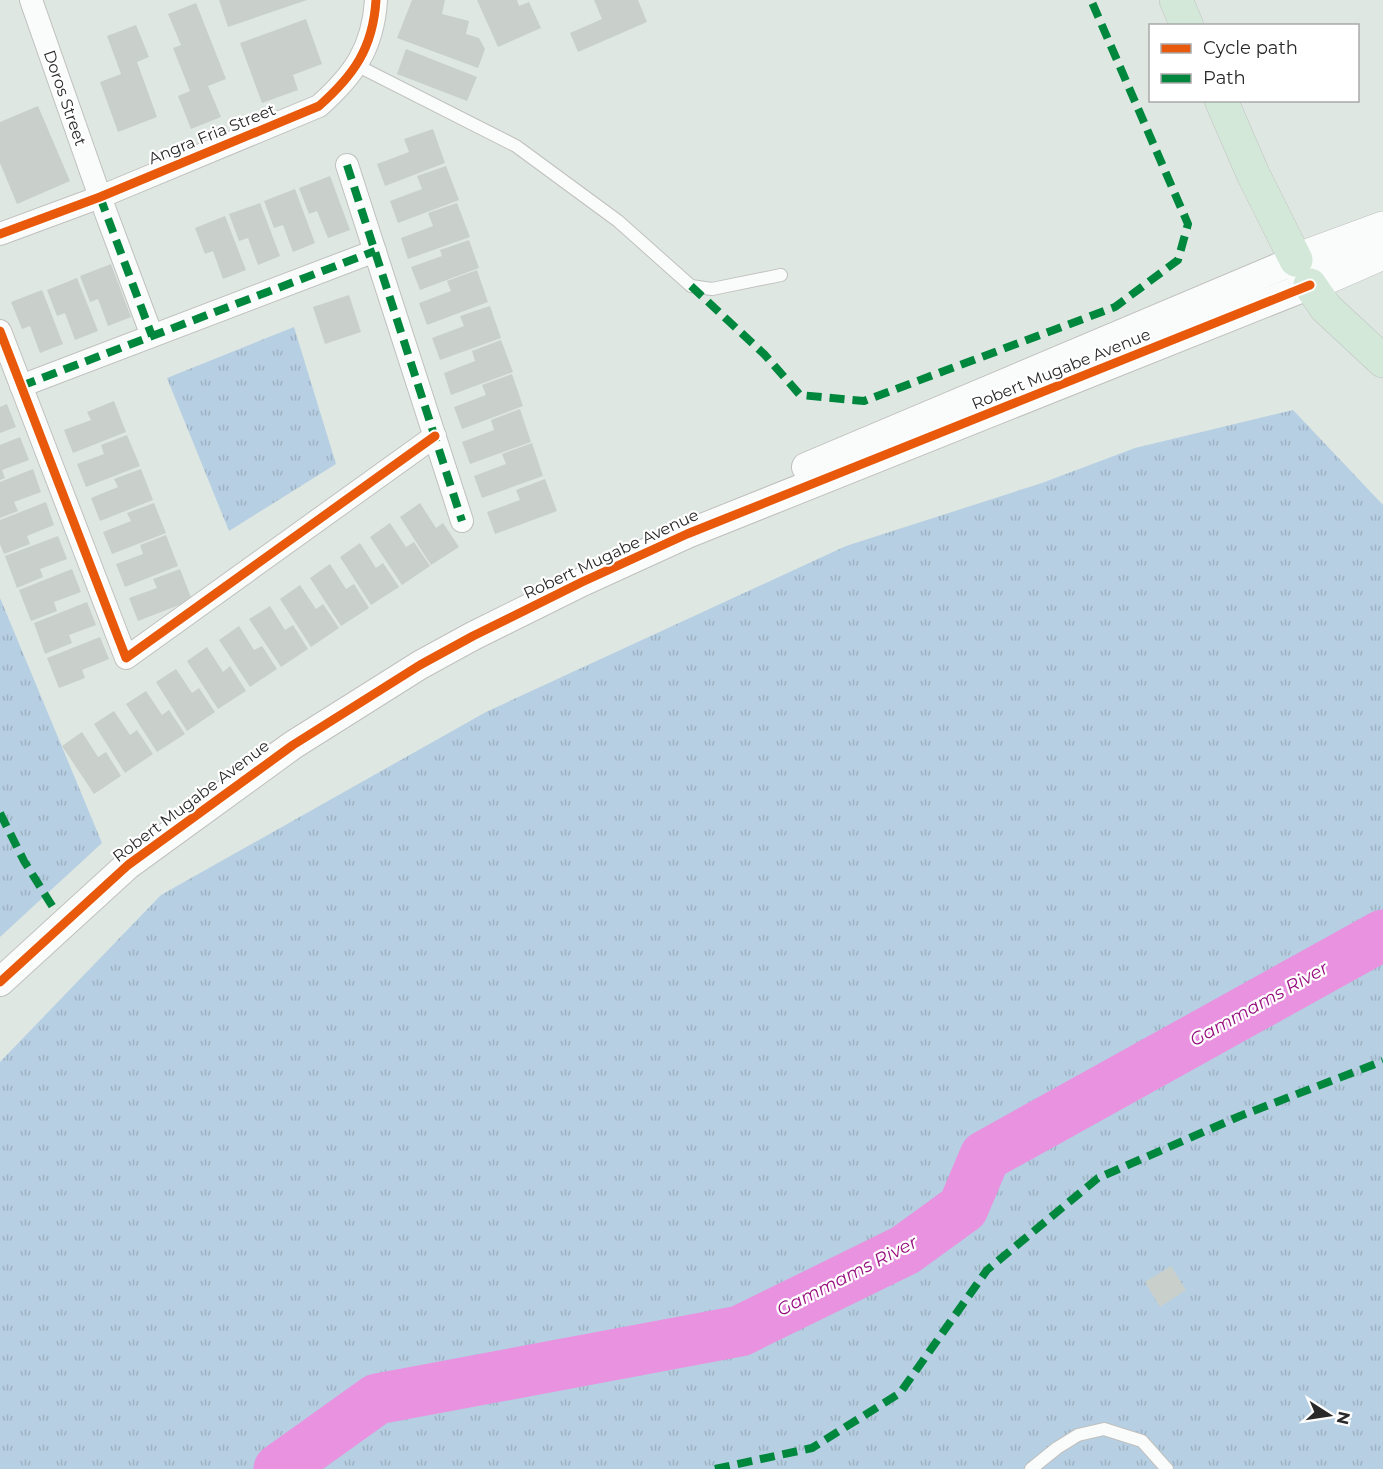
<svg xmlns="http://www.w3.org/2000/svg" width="1383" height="1469" viewBox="0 0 1383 1469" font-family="Montserrat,sans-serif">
	<defs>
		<pattern id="grass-tufts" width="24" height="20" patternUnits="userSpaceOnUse" patternTransform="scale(1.5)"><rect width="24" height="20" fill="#b7cfe2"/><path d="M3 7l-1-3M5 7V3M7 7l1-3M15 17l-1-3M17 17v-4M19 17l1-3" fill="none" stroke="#9db2c2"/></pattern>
	</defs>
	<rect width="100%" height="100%" fill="#dee7e2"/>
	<g fill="url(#grass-tufts)">
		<path d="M294 327 336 464 229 531 167 378Z"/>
		<path d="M1293 410 1383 505V1469H0V1062L161 895 486 712 846 546 1042 483 1135 448Z"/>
		<path d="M0 598 102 843 0 937Z"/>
	</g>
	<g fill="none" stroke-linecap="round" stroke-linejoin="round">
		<path stroke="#e892e0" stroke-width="51" d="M279 1469 377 1399 740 1331 905 1250 963 1208 985 1156 1383 935"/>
	</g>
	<g fill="#c9d0cc">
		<path d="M219 0H307L228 27Z"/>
		<path d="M412 0H445L442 14 469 21 466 34 479 38 485 49 478 68 397 38Z"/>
		<path d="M477 0H517L519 6 529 2 541 28 498 47Z"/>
		<path d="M594 0H638L647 22 578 52 570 33 602 19Z"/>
		<path d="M196 3 226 79 208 86 221 117 191 129 178 96 190 91 173 48 181 45 168 14Z"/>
		<path d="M306 19 322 64 293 75 298 90 262 103 240 43Z"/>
		<path d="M136 25 149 57 137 62 157 117 118 132 100 82 121 74 107 36Z"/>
		<path d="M406 49 477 77 467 101 397 74Z"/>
		<path d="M38 106 70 181 17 204 0 163V122Z"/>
		<path d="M433 129 445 163 385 186 377 164 409 152 404 139Z"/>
		<path d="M446 166 459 200 398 223 390 201 422 189 417 176Z"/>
		<path d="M330 176 350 230 328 238 317 211 309 214 299 188Z"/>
		<path d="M295 189 315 243 293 252 283 225 274 228 264 201Z"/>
		<path d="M260 203 280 256 258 265 248 238 239 241 229 214Z"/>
		<path d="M457 203 470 237 408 259 401 238 433 226 428 213Z"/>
		<path d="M225 216 246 270 223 279 213 251 205 254 195 228Z"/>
		<path d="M469 240 479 268 420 290 411 267 442 256 440 250Z"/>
		<path d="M111 264 131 317 108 326 98 299 90 302 80 276Z"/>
		<path d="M477 270 488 302 427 325 419 303 451 291 447 281Z"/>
		<path d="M77 278 98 331 75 340 65 313 57 316 47 290Z"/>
		<path d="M42 290 63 344 40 353 30 326 22 329 11 302Z"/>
		<path d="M349 295 361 332 325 344 313 307Z"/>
		<path d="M490 306 501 338 440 360 432 338 464 326 460 316Z"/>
		<path d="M501 340 513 372 451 395 444 373 475 361 472 351Z"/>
		<path d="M512 374 523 406 462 429 454 407 486 395 482 385Z"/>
		<path d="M114 401 126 432 73 453 64 430 91 420 87 412Z"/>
		<path d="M7 404 16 427 0 433V407Z"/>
		<path d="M520 409 531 442 470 464 462 442 494 430 491 420Z"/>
		<path d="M127 435 140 466 86 487 77 464 104 454 101 445Z"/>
		<path d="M20 437 29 460 2 470 5 478 0 480V445Z"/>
		<path d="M532 443 543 476 482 498 474 476 506 464 502 454Z"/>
		<path d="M33 469 41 492 14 502 18 511 0 518V482Z"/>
		<path d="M141 469 153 500 100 521 91 498 118 487 114 479Z"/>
		<path d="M545 479 557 511 495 534 487 512 520 500 516 490Z"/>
		<path d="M46 502 54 525 27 536 30 544 4 554 0 544V520Z"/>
		<path d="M154 503 166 533 112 554 103 532 131 521 127 513Z"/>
		<path d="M420 503 436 528 443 523 459 547 431 565 400 517Z"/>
		<path d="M390 523 406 547 414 542 430 566 402 585 370 537Z"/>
		<path d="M166 535 178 566 125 587 116 564 143 554 140 545Z"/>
		<path d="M58 536 67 559 40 569 43 577 17 588 5 556Z"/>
		<path d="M360 543 376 568 383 563 399 587 371 605 340 557Z"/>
		<path d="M330 564 346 589 354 584 369 608 341 626 310 578Z"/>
		<path d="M72 569 81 592 54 602 57 611 31 621 19 590Z"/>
		<path d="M180 569 192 600 138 621 129 598 157 588 153 579Z"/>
		<path d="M300 585 316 609 323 604 339 628 311 647 280 599Z"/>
		<path d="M87 602 96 625 69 635 72 643 45 654 34 623Z"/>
		<path d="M270 606 285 630 293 625 308 649 281 667 249 619Z"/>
		<path d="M239 626 254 650 262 646 277 669 250 687 219 640Z"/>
		<path d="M100 637 109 659 82 670 85 678 59 688 47 658Z"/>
		<path d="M207 647 223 672 230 666 246 691 218 709 187 661Z"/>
		<path d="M176 669 192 693 199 688 215 712 187 731 156 682Z"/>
		<path d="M146 691 162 715 169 710 185 734 157 752 126 704Z"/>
		<path d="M114 711 130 735 137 730 153 754 125 773 94 724Z"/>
		<path d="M82 732 98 757 106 752 121 776 94 794 62 746Z"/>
		<path d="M1171 1266 1186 1290 1160 1307 1145 1282Z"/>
	</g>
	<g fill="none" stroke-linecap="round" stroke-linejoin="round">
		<defs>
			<g id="service">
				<path d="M358 66 516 146 618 221 691 286 712 289 781 275"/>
				<path d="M1031 1469 1057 1448 1078 1435 1104 1429 1142 1441 1167 1469"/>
			</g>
			<g id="minor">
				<path d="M31 0 100 197 152 336"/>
				<path d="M347 165 462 521"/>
				<path d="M0 234 100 197 319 106C354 75 373 48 376 0"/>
				<path d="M0 331 126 658 435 436"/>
				<path d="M21 386 375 251"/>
			</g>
			<g id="tertiary">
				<path d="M806 467 1296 260"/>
				<path d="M0 982 128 865 293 745 420 665 473 636 582 582 687 534 1310 285"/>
			</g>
			<path id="secondary" d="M1383 228 1296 260 1310 285 1383 253"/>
			<g id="motorway">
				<path d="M1176 0 1187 26"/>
				<path d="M1221 100 1253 174 1296 260"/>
				<path d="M1310 285 1326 308 1383 361"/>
			</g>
		</defs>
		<use href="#service" stroke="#c0c1bf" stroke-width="14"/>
		<use href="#minor" stroke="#c0c1bf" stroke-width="24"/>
		<use href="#tertiary" stroke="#c0c1bf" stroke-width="30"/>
		<use href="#secondary" stroke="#c0c1bf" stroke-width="34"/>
		<use href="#motorway" stroke="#c0c3c2" stroke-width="34"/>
		<use href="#service" stroke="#fafbfb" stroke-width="12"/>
		<use href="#minor" stroke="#fafbfb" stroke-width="22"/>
		<use href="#tertiary" stroke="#fafbfb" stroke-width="28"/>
		<use href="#secondary" stroke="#fafbfb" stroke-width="33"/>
		<use href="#motorway" stroke="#d3e8d9" stroke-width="33"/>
		<g stroke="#00873e" stroke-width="8" stroke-dasharray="15 8" stroke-linecap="butt">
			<path d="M347 165 462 521"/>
			<path d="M100 197 152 336"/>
			<path d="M691 286 764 354 800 395 864 401 1115 307 1178 260 1188 224 1091 0"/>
			<path d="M21 386 375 251"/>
			<path d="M0 813 24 861 54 909"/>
			<path d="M715 1469 812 1448 900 1393 987 1270 1098 1178 1240 1116 1383 1061"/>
		</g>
		<defs>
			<g id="cycleway">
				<path d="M0 234 100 197 319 106C354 75 373 48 376 0"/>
				<path d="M0 331 126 658 435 436"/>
				<path d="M0 982 128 865 293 745 420 665 473 636 582 582 687 534 1310 285"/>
			</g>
		</defs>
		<use href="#cycleway" stroke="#fff" stroke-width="13"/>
		<use href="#cycleway" stroke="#e8590c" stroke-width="9"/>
	</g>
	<g text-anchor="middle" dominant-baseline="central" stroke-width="4.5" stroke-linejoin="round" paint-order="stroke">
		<g font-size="16" fill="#292929" stroke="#fff">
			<text transform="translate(65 98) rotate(71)">Doros Street</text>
			<text transform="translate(212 134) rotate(-22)">Angra Fria Street</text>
			<text transform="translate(1061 369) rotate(-22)">Robert Mugabe Avenue</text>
			<text transform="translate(611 554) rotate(-25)">Robert Mugabe Avenue</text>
			<text transform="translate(191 801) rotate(-37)">Robert Mugabe Avenue</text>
		</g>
		<g font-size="18" font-style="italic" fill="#970e7e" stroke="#fff">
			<text transform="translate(1259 1004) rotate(-29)">Gammams River</text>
			<text transform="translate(847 1276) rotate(-27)">Gammams River</text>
		</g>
	</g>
	<rect x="1149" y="24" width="210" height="78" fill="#ffffff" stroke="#a9a9a9" stroke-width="1.5"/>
	<rect x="1161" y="44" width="30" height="9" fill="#e8590c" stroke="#a9a9a9" stroke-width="1.5"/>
	<text x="1203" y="54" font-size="18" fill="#292929">Cycle path</text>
	<rect x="1161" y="74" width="30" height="9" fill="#00873e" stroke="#a9a9a9" stroke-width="1.5"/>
	<text x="1203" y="84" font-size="18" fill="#292929">Path</text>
	<g transform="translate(1329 1415) rotate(102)" stroke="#ffffff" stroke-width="4.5" paint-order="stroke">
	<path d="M0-4.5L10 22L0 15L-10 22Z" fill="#292929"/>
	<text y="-9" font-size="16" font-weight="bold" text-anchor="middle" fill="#292929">N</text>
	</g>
</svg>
